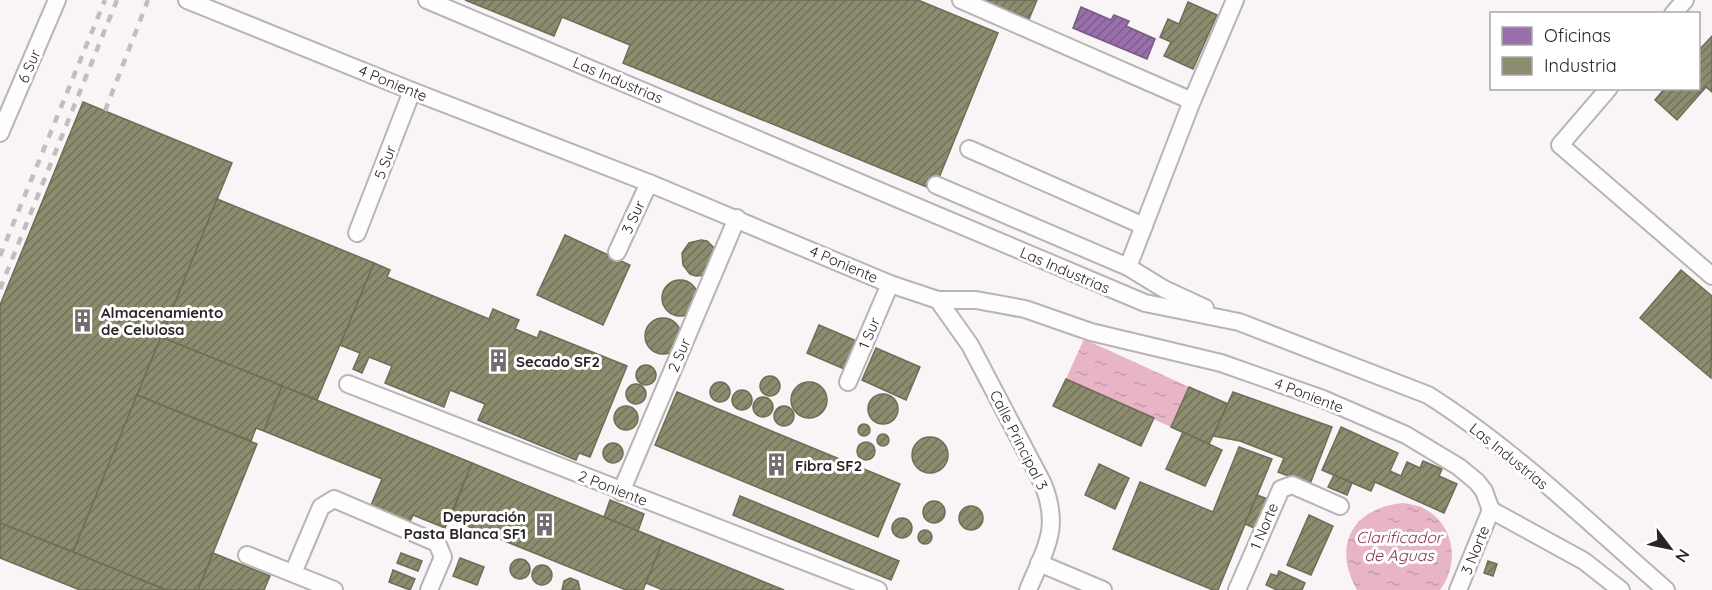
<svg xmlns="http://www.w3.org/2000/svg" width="1712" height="590" viewBox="0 0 1712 590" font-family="Quicksand,sans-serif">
	<defs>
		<pattern id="water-ripples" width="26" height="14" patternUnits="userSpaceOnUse" patternTransform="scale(1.5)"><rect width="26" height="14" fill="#e8b5c7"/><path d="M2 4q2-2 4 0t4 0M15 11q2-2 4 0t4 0" fill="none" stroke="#c79bab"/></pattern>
		<pattern id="offices-hatch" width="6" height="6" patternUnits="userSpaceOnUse" patternTransform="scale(1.5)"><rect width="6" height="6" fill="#9970ab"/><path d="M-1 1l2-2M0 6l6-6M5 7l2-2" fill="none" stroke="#7d5c8b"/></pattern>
		<pattern id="industry-hatch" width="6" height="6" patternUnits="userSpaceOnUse" patternTransform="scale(1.5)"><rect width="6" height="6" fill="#8c8c6e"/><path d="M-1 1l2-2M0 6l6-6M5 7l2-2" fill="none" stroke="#73725a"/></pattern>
	</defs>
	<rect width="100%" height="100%" fill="#f9f4f6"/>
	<g fill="url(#water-ripples)">
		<path d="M1084 339 1189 387 1171 427 1066 379Z"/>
		<path d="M1403 503C1409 504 1416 505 1421 507 1454 522 1461 562 1440 590H1357C1332 546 1352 508 1403 503Z"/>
	</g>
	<path fill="url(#offices-hatch)" stroke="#785983" stroke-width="1.5" d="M1081 7 1111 20 1114 15 1129 21 1126 26 1155 39 1147 59 1073 28Z"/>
	<g fill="url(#industry-hatch)" stroke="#6f6c58" stroke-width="1.5">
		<path d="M465 0H918L998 33 934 190 623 63 630 45 562 17 554 36Z"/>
		<path d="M984 0H1037L1029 19Z"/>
		<path d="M1188 2 1217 15 1193 69 1164 56 1171 42 1160 37 1168 19 1179 24Z"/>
		<path d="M1712 36V92L1706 87 1677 120 1655 100 1665 88H1698V51Z"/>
		<path d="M83 102 232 163 73 552 0 523V305Z"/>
		<path d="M217 199 374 263 317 400 161 337Z"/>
		<path d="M565 235 630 265 603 325 537 295Z"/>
		<path d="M701 240 707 241 716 250 707 275 696 276 690 274 683 265 682 253 689 243Z"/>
		<path d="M374 263 390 270 387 277 489 319 493 309 519 320 515 329 537 338 540 331 627 366 590 457 579 453 576 460 478 420 485 404 450 390 444 407 385 383 392 366 369 357 362 373 353 369 360 353 340 345Z"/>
		<path d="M1681 270 1712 296 1711 378 1640 318Z"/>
		<circle cx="680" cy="298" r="18"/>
		<circle cx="663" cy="336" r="18"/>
		<path d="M819 325 861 343 849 371 807 353Z"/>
		<path d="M161 337 282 386 264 431 256 428 251 441 137 395Z"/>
		<path d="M876 348 920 367 906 400 862 380Z"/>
		<circle cx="646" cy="375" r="10"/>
		<circle cx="770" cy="386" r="10"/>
		<path d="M1066 379 1154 418 1141 446 1053 406Z"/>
		<circle cx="809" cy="400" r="18"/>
		<circle cx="720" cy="392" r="10"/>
		<circle cx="636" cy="394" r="10"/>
		<path d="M282 386 472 463 445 528 413 515 408 526 369 510 382 479 264 431Z"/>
		<path d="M1189 387 1228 404 1209 444 1171 427Z"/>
		<circle cx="742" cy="400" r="10"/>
		<path d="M677 392 900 484 878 537 655 445Z"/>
		<path d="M1233 392 1332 427 1310 484 1278 472 1284 458 1240 441 1213 436Z"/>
		<circle cx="883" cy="409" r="15"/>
		<path d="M137 395 257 444 198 590H166L73 552Z"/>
		<circle cx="763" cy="407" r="10"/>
		<circle cx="626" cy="418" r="12"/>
		<circle cx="784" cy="416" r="10"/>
		<circle cx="864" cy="430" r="6"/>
		<path d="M1341 427 1398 453 1390 471 1401 476 1407 462 1420 468 1423 461 1442 469 1439 476 1457 484 1444 513 1375 482 1371 491 1322 470Z"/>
		<path d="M1183 432 1222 450 1205 486 1166 469Z"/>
		<circle cx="883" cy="440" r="6"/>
		<circle cx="930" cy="455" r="18"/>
		<circle cx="866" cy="451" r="9"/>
		<circle cx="613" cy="453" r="10"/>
		<path d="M1239 447 1272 459 1218 590H1213L1113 549 1140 482 1213 512Z"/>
		<path d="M472 463 663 541 643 590H626L450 519Z"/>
		<path d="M1099 464 1129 478 1115 509 1085 495Z"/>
		<path d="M1334 475 1352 483 1347 495 1328 487Z"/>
		<path d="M1257 495 1270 500 1259 530 1245 524Z"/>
		<path d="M740 496 899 561 891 580 733 515Z"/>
		<path d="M610 500 644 514 638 531 604 517Z"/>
		<circle cx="934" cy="512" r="11"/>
		<circle cx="971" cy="518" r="12"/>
		<path d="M1309 515 1333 526 1311 575 1287 565Z"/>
		<circle cx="902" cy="528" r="10"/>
		<path d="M0 523 73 552 166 590H80L0 558Z"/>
		<circle cx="925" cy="537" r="7"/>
		<path d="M663 541 784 590H663L646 583Z"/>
		<path d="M213 553 270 576 264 590H198Z"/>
		<path d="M401 553 422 561 418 571 397 563Z"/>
		<path d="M460 558 484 567 477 585 453 576Z"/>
		<circle cx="520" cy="569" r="10"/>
		<path d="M1488 561 1497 564 1493 576 1484 573Z"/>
		<circle cx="542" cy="575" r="10"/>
		<path d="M393 570 415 579 410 590 389 582Z"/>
		<path d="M1279 571 1305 583 1302 590H1277L1266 585 1271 574 1277 576Z"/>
		<path d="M570 578 578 581 580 590H562L564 581Z"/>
	</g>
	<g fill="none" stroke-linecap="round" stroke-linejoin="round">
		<defs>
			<g id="minor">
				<path d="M187 0 412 91 649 183 890 284 938 300H976L1025 309 1091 332 1221 363 1323 399 1406 435 1459 467 1477 482 1484 491 1491 510"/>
				<path d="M427 0 1145 303 1239 322 1428 395C1515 450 1589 523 1666 590"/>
				<path d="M961 0 1192 101"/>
				<path d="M1673 14 1685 0"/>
				<path d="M1609 88 1560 145 1712 276"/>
				<path d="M0 133 57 0"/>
				<path d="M969 149 1144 226"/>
				<path d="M936 185 1128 267"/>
				<path d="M357 233 412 91"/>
				<path d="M617 252 649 183"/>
				<path d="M938 300 970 345 1043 484C1061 529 1045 549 1028 590"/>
				<path d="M1205 308 1164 289 1128 267 1192 101 1235 0"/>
				<path d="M848 382 890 284"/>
				<path d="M348 384 878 590"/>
				<path d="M621 492 737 218"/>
				<path d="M1491 510 1584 561 1621 590"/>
				<path d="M247 555 334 590"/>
				<path d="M1039 563 1103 590"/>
				<path d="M293 573 321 507 334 499 437 543 443 557 429 590"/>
				<path d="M1237 590 1281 489 1292 485 1340 506"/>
				<path d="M1458 590 1491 510"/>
			</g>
		</defs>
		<use href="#minor" stroke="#bab3b6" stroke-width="20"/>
		<use href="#minor" stroke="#fefdfe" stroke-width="16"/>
		<g stroke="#c0bebf" stroke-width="4.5" stroke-dasharray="8 8" stroke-linecap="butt">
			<path d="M105 111 148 0"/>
			<path d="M0 256 105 0"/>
			<path d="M0 289 117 0"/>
		</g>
	</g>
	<defs>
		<symbol id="building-bare" viewBox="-9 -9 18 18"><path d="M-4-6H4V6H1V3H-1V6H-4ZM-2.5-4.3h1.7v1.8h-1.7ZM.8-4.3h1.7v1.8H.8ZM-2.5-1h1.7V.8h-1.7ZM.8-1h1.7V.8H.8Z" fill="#746c6f" stroke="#fff" stroke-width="2.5" paint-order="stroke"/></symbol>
	</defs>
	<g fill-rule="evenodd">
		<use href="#building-bare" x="66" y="304" width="33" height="33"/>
		<use href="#building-bare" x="482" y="344" width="33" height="33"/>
		<use href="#building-bare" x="760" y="448" width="33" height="33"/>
		<use href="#building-bare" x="528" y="508" width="33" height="33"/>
	</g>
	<g text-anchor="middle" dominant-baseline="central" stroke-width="6" stroke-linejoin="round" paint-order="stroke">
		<g font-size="15" fill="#2c2326" stroke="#fff">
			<text transform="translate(29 66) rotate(-67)">6 Sur</text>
			<text transform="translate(618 80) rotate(23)">Las Industrias</text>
			<text transform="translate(393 83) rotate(22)">4 Poniente</text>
			<text transform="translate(385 162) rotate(-69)">5 Sur</text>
			<text transform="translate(633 217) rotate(-65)">3 Sur</text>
			<text transform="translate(844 264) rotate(23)">4 Poniente</text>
			<text transform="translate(1065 270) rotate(23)">Las Industrias</text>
			<text transform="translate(869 333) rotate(-67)">1 Sur</text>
			<text transform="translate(679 355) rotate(-67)">2 Sur</text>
			<text transform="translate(1309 395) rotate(21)">4 Poniente</text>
			<text transform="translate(1019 440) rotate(63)">Calle Principal 3</text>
			<text transform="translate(1509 456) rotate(39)">Las Industrias</text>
			<text transform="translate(613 488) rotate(21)">2 Poniente</text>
			<text transform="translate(1264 526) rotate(-67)">1 Norte</text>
			<text transform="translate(1475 550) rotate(-68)">3 Norte</text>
		</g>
		<g font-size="15" font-weight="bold" fill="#2c2326" stroke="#fff" text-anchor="start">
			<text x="101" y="312">Almacenamiento<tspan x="101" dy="17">de Celulosa</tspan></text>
			<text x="516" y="361">Secado SF2</text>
			<text x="795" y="465">Fibra SF2</text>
			<text x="526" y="516" text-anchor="end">Depuración<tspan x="526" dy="17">Pasta Blanca SF1</tspan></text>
		</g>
		<g font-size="16" font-style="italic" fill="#883559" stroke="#fff">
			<text x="1399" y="537">Clarificador<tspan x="1399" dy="18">de Aguas</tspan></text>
		</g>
	</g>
	<rect x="1490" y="12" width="210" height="78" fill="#ffffff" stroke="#aba7a8" stroke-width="1.5"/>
	<rect x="1502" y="27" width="30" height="18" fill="#9970ab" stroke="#aba7a8" stroke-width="1.5"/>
	<text x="1544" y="42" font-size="18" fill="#2c2326">Oficinas</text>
	<rect x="1502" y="57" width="30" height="18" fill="#8c8c6e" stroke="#aba7a8" stroke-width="1.5"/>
	<text x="1544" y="72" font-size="18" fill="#2c2326">Industria</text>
	<g transform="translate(1670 548) rotate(122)" stroke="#ffffff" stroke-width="4.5" paint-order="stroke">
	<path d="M0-4.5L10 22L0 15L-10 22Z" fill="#2c2326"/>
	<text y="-9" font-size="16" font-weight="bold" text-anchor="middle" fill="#2c2326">N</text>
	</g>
</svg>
